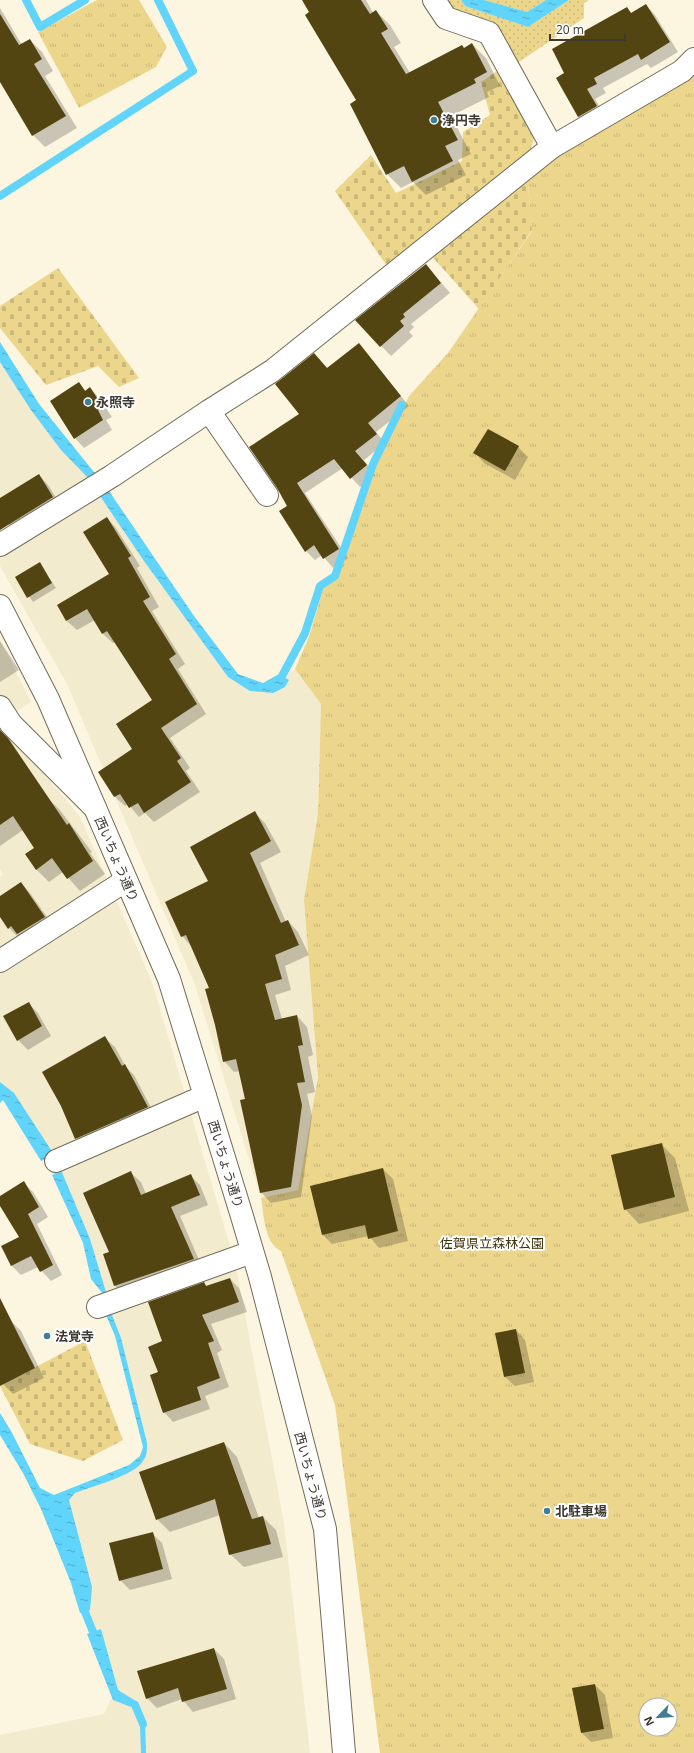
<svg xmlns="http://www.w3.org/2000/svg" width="694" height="1753" viewBox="0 0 694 1753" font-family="'Open Sans','Noto Sans JP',sans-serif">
	<defs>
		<pattern id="grass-dots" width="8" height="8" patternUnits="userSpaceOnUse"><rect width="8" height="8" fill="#ebd68c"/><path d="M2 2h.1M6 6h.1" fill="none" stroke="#cab879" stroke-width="1.8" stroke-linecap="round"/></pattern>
		<pattern id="cemetery-stones" width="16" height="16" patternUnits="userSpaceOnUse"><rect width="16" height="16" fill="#ebd68c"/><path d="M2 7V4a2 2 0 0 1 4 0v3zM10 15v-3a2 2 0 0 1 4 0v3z" fill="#cab879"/></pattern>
		<pattern id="park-tufts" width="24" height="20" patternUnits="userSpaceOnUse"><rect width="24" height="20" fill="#ebd68c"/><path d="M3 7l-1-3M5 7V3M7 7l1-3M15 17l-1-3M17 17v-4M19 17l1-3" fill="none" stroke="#cab879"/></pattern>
		<pattern id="water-ripples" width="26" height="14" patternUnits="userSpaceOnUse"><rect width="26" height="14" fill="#60d4fb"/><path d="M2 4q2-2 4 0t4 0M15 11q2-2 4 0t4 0" fill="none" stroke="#50adcc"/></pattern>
	</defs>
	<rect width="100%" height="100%" fill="#fcf6e0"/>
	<g fill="#f3ebce">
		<path d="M0 350 102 487 232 677 269 687 295 669 321 704 318 814 304 900 318 1082 298 1190 261 1198 195 985 67 684 0 566Z"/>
		<path d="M0 639 31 702 1 722 80 817 152 982 236 1266 284 1523 310 1753H0V1735L104 1714 114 1693 51 1501 130 1467 143 1453 145 1436 87 1243 58 1178 0 1085V877L3 874 0 869Z"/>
	</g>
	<g fill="url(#grass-dots)">
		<path d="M447 0H461L465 6 528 27 569 0H589L584 3V18L513 66 458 17Z"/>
		<path d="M484 0H546L527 12Z"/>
	</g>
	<g fill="url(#cemetery-stones)">
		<path d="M500 69 536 133 530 151 389 269 335 191 371 155 396 193 462 161 463 132 490 115 481 82Z"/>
		<path d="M527 174 532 230 479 309 429 253Z"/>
		<path d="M58 268 139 378 119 387 98 366 46 385 0 328V306Z"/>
		<path d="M85 1341 123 1440 83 1461 30 1444 0 1386Z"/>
	</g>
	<g fill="url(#park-tufts)" fill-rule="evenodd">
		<path d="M97 0H139L167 47 156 67 79 108 38 32Z"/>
		<path d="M694 75V1753H380L335 1405 281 1251C264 1243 264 1215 261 1198L298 1190 318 1078 304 900 318 814 321 704 295 669 309 637 324 586 337 579 375 466 409 396 448 353 532 231 527 174ZM646 1705H670V1729H646Z"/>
	</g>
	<g fill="url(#water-ripples)">
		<path d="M461 0H484L527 12 546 0H569L528 27 465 6Z"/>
		<path d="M0 342 39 404 98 477 92 482 61 450 31 410 0 362Z"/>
		<path d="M107 488 194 616 238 674 263 683 279 674 289 680 285 687 273 693 250 691 228 677 144 561 98 493Z"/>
		<path d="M0 1082 14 1093 55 1156 41 1161 3 1100 0 1103Z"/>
		<path d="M61 1170 90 1239 106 1292 103 1294 91 1279 83 1243 52 1175Z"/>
		<path d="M106 1315H112L121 1338 147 1443C147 1449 147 1456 143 1461 134 1476 92 1486 75 1493L69 1500 92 1587 90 1610 80 1613 71 1583 41 1509 23 1473 0 1435V1413L11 1431 40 1488 54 1495 129 1465 140 1456 143 1447 115 1336Z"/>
		<path d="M101 1629 118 1690 139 1703 131 1707 113 1700 87 1634Z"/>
		<path d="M145 1723 146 1753H141L140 1726Z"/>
	</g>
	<g fill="#0003">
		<path d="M303 0H366L373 13 376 11 390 25 401 43 394 47 410 73 462 46 464 48 472 44 486 58 500 86 487 92 489 97 451 116 471 154 458 160 466 175 426 195 413 182 401 188 387 174 358 101Z"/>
		<path d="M646 5 655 15 678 52 651 68 647 64 603 88 606 93 595 99 605 116 588 126 579 117 557 78 566 73 627 9 632 14Z"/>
		<path d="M0 8 22 45 30 40 42 52 53 71 45 76 77 128 45 147 33 135 0 80Z"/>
		<path d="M426 265 450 293 411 324 414 327 409 332 413 336 391 356 357 321Z"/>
		<path d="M359 344 409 406 376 432 385 443 364 460 375 475 360 487 343 468 305 493 348 558 333 568 322 555 315 560 306 551 288 506 301 414 314 354 328 369Z"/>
		<path d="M79 383 86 391 90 388 99 398 112 417 106 420 112 430 84 448 75 438Z"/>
		<path d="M518 447 528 457 515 480 484 463 475 453Z"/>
		<path d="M39 475 48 485 62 507 19 534 9 525 0 510V499Z"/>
		<path d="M107 518 116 528 140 566 137 568 159 607 152 611 185 664 178 669 206 714 170 738 190 768 186 771 200 792 154 822 145 813 139 817 128 804 125 806 115 797 99 772 134 750 154 701 115 642 113 643 103 634 95 620 77 630 67 621 58 606 111 574Z"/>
		<path d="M40 564 56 588 33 602 16 578Z"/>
		<path d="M0 641 19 670 0 682Z"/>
		<path d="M0 753 59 809 92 852 90 853 105 874 80 891 63 872 49 882 36 869V848L23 830 0 846Z"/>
		<path d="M255 813 265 823 281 852 260 863 286 922 288 921 298 932 309 955 285 966 291 990 275 995 282 1019 297 1016 307 1027 313 1055 308 1057 315 1092 307 1094 312 1116 301 1197 271 1203 261 1192 240 1071 234 1072 224 1061 211 988 192 947 182 936 210 882Z"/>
		<path d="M21 883 30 893 54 927 19 938 9 928 0 915V897Z"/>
		<path d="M28 1003 38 1013 51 1036 28 1050 18 1040Z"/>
		<path d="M105 1038 115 1047 126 1067 134 1075 156 1117 86 1148 76 1138Z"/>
		<path d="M661 1144 675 1158 689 1211 639 1224 625 1209Z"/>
		<path d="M383 1169 393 1179 408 1241 379 1248 369 1236 332 1244 323 1235Z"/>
		<path d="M131 1173 141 1182 146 1194 191 1176 200 1185 208 1205 180 1216 203 1269 125 1296 115 1286 104 1255 110 1253Z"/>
		<path d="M24 1183 33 1192 48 1217 37 1224 62 1275 51 1281 38 1267 21 1275 12 1266 20 1237 0 1204V1197Z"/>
		<path d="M230 1279 239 1288 247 1312 211 1324 222 1350 217 1353 229 1387 205 1396 210 1409 173 1422 164 1412 159 1372 163 1342 204 1284 207 1287Z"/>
		<path d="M11 1321 21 1331 44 1378 13 1394 3 1384 0 1378V1327Z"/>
		<path d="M516 1330 525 1340 534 1382 515 1386 505 1377Z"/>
		<path d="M224 1443 237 1457 259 1518 263 1517 276 1530 283 1557 244 1567 230 1554 220 1515 170 1532 157 1519Z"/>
		<path d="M152 1533 162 1543 172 1579 130 1590 120 1580Z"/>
		<path d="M214 1649 224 1659 236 1699 193 1712 182 1699 157 1708 147 1698Z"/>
		<path d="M595 1685 605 1695 613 1738 591 1742 582 1733Z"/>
	</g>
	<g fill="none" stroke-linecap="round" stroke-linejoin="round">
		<g stroke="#60d4fb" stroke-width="8">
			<path d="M26 0 40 27 85 0"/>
			<path d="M0 196 193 71 158 0"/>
			<path d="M282 676 305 633 320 586 335 576 373 464 402 405"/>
			<path d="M85 1612 93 1632"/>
			<path d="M135 1705 143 1724"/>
		</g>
	</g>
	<g fill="#534511">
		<path d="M302 0H361L370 14 376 10 388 29 381 33 406 74 462 45 464 48 472 43 487 72 474 79 476 83 438 102 458 140 445 146 453 161 412 182 404 166 386 175 350 104 356 100 305 15 309 12Z"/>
		<path d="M646 4 670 42 641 60 638 54 594 78 597 84 587 89 597 106 578 117 556 78 564 73 552 49 627 7 631 13Z"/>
		<path d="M0 14 19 45 30 39 42 59 34 64 66 116 32 136 0 82Z"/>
		<path d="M426 264 441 283 403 314 405 317 400 321 404 326 380 347 355 320Z"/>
		<path d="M359 343 401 396 368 423 377 434 355 451 367 465 350 479 334 459 297 483 339 549 323 559 314 545 305 552 279 511 287 506 277 488 249 447 299 414 275 384 314 353 327 368Z"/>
		<path d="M79 382 85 391 90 387 103 407 98 410 103 420 74 439 50 401Z"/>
		<path d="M488 429 519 446 505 471 473 453Z"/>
		<path d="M39 474 53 497 0 530V498Z"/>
		<path d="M107 517 131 556 128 558 150 597 143 601 176 654 169 659 197 704 161 728 181 758 177 761 191 782 144 813 138 803 129 808 120 794 114 797 98 772 132 749 116 724 152 700 107 631 102 634 87 609 66 621 57 605 109 574 83 532Z"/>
		<path d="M40 562 52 583 27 598 15 577Z"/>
		<path d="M0 730 8 738 67 825 69 823 93 861 67 879 52 858 36 870 25 854 34 848 13 816 0 825Z"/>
		<path d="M255 811 271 841 250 853 281 923 288 920 299 945 275 955 282 979 265 984 275 1020 297 1015 303 1045 298 1046 305 1082 297 1083 302 1105 291 1187 260 1193 240 1100 245 1099 236 1059 223 1062 215 1025 205 989 209 988 186 935 181 937 165 902 208 881 190 847Z"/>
		<path d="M21 882 45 917 17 934 11 926 8 929 0 917V896Z"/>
		<path d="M29 1002 42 1026 17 1041 3 1016Z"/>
		<path d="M105 1036 122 1066 125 1064 148 1107 75 1139 61 1106 42 1072Z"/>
		<path d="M662 1143 675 1197 624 1210 611 1155Z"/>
		<path d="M383 1168 398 1231 368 1239 365 1225 322 1235 310 1186Z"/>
		<path d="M131 1171 141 1195 191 1174 200 1195 171 1207 194 1259 114 1286 103 1254 109 1252 83 1193Z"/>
		<path d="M24 1181 39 1207 28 1214 53 1265 40 1272 31 1256 11 1266 1 1246 19 1237 0 1206V1196Z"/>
		<path d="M230 1278 239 1302 202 1315 214 1341 208 1343 220 1378 197 1387 201 1400 163 1413 150 1375 158 1372 148 1347 162 1341 148 1302 204 1282 206 1286Z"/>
		<path d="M0 1298 35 1368 0 1386Z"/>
		<path d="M516 1329 525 1373 504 1377 495 1333Z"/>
		<path d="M224 1442 252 1519 263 1516 271 1544 229 1555 215 1499 156 1520 139 1472Z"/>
		<path d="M153 1532 163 1569 119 1581 109 1543Z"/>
		<path d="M214 1648 227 1689 182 1702 178 1688 146 1699 137 1671Z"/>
		<path d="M595 1684 604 1729 581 1733 572 1688Z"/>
	</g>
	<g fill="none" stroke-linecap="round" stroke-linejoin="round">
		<defs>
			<g id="minor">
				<path d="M434 0 446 18 489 33 552 147"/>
				<path d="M209 411 267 495"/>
				<path d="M0 545 112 476 209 411 272 371 552 147 682 71 694 59"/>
				<path d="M0 707 11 724 95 808"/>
				<path d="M0 961 125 881"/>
				<path d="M56 1161 205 1096"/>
				<path d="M98 1307 252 1252"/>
			</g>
			<path id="highway" d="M0 606 48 699 169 979 241 1213 260 1277 325 1529 344 1753"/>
		</defs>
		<use href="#minor" stroke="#716b58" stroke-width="24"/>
		<use href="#highway" stroke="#716b58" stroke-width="24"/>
		<use href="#minor" stroke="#fff" stroke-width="22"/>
		<use href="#highway" stroke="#fff" stroke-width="22"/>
	</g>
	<g fill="#3f7e93" stroke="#fff" stroke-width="1.5">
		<circle cx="434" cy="120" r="4"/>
		<circle cx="88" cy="402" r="4"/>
		<circle cx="47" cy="1336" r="4"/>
		<circle cx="547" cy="1511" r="4"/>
	</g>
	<g text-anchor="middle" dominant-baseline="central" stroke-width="4" stroke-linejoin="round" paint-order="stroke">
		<g font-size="13" font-weight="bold" fill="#3d3a32" stroke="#fff" text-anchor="start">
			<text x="442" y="120">浄円寺</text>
			<text x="96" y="402">永照寺</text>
			<text x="55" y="1336">法覚寺</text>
			<text x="555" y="1511">北駐車場</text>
		</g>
		<g font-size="13" fill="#3d3a32" stroke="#fff">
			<text transform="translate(117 859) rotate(67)">西いちょう通り</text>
			<text transform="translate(226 1164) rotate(73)">西いちょう通り</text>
			<text transform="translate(311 1476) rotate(75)">西いちょう通り</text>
		</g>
		<g font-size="13" fill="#3f340b" stroke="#fff">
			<text x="492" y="1243">佐賀県立森林公園</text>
		</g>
	</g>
	<g transform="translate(658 1717) rotate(245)"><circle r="19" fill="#ffffff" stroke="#b1b0ad"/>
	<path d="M0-3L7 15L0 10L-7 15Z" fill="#3f7e93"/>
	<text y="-6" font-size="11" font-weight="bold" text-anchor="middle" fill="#3d3a32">N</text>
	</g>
	<path d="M550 34v6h75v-6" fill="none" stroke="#3d3a32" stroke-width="2"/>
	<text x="556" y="34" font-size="12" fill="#3d3a32" stroke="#ffffff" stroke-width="3" paint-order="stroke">20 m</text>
</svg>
